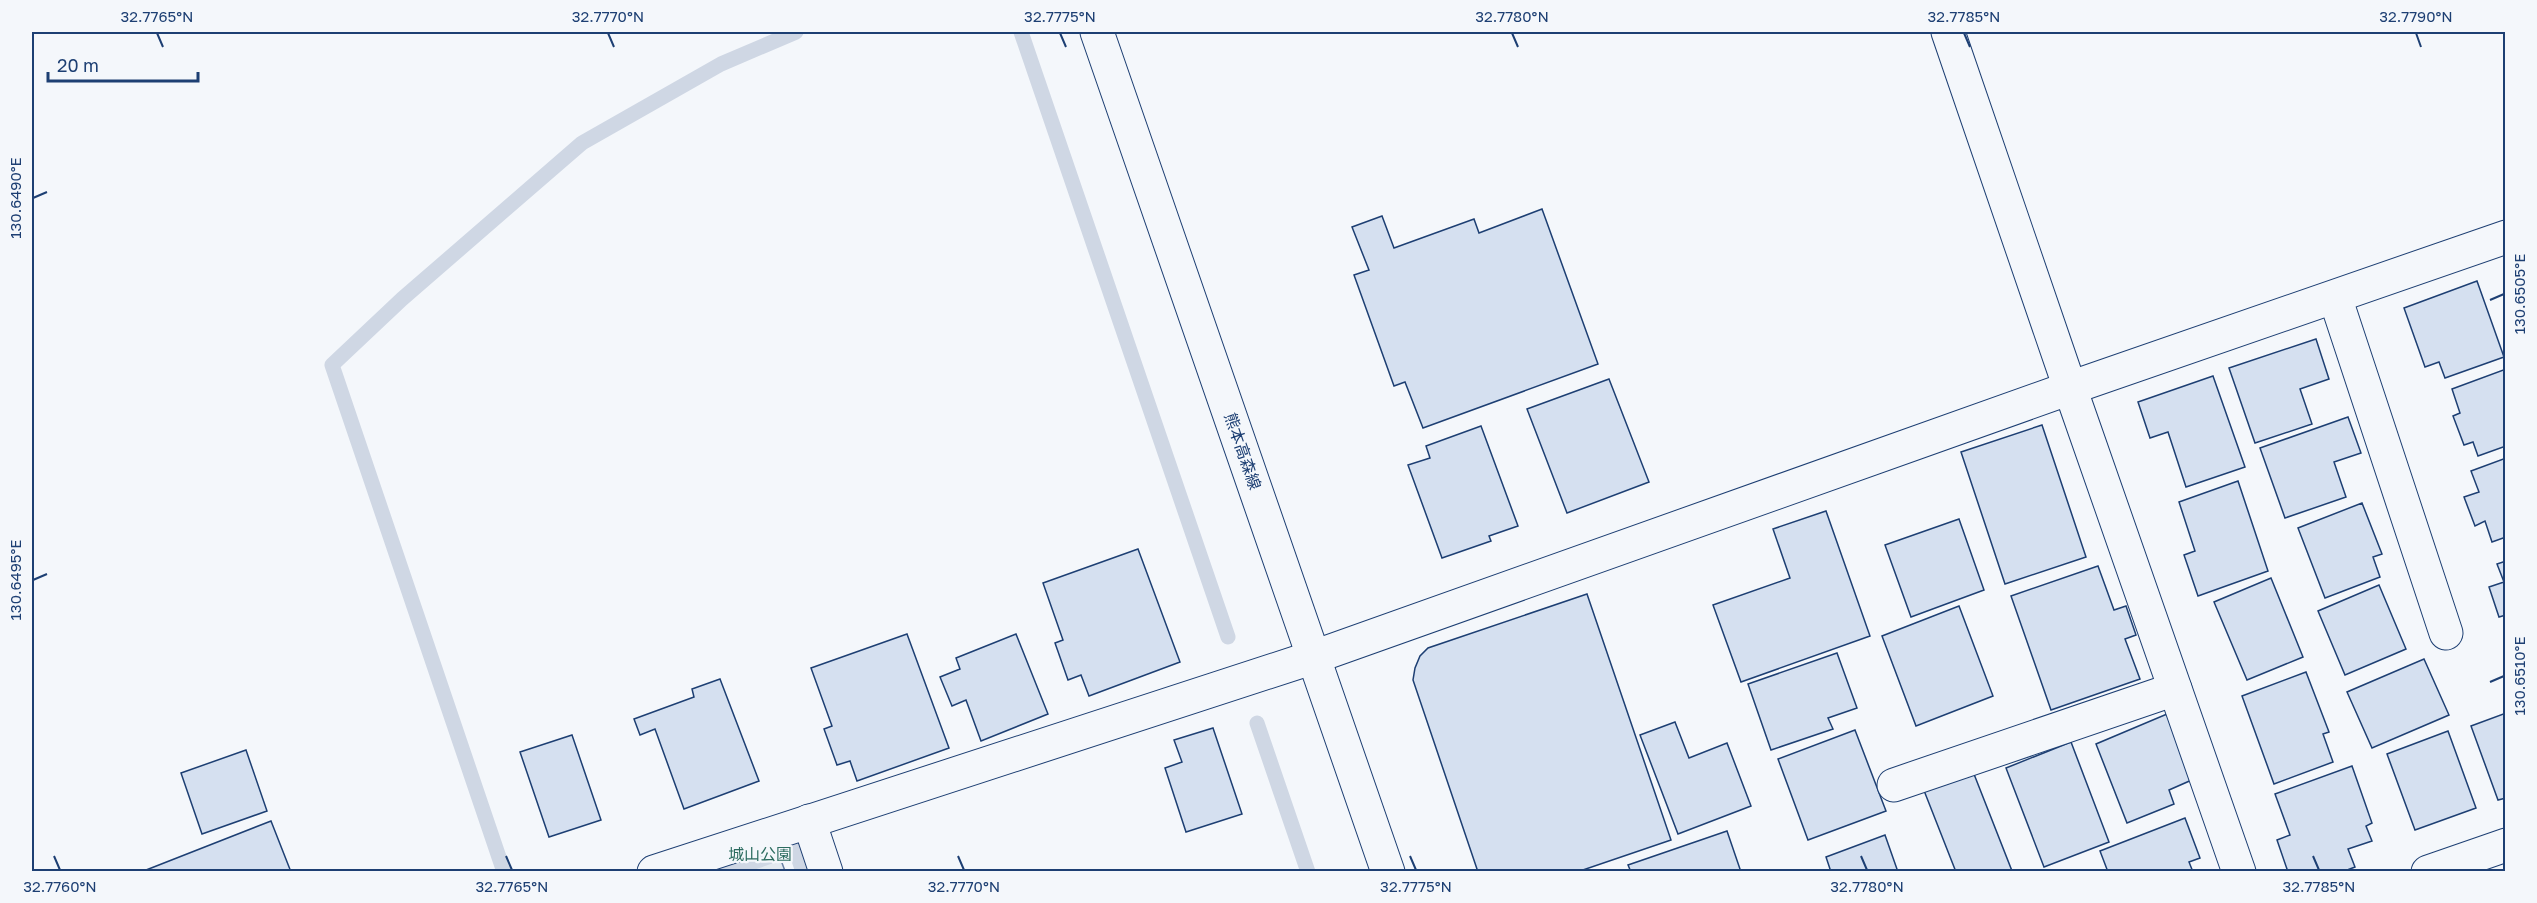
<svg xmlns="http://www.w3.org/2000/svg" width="2537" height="903" viewBox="0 0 2537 903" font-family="'Golos Text','Noto Sans JP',sans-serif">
	<rect width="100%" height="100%" fill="#f4f7fb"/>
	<path fill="#e3e9f0" stroke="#687fa3" stroke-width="1.5" d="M771 833 785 871 661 872Z"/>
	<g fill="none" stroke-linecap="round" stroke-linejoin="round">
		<g stroke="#cfd7e4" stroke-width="15">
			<path d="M1021 32 1228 637"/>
			<path d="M1257 723 1308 872"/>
			<path d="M504 872 332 365 402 299 582 143 721 64 796 32"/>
			<path d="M724 872 795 848 803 872"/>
		</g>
	</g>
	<g fill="#d5e0f0" stroke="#1d3f73" stroke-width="1.5">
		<path d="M1542 209 1598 364 1423 428 1405 382 1394 386 1354 275 1369 270 1352 227 1382 216 1394 248 1474 219 1479 233Z"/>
		<path d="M2477 281 2504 357 2445 378 2439 362 2425 367 2404 308Z"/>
		<path d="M2316 339 2329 379 2300 389 2312 424 2255 443 2229 368Z"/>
		<path d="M2506 369V446L2478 456 2473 442 2464 445 2453 416 2460 413 2452 389Z"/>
		<path d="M2213 376 2245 467 2186 487 2168 432 2150 438 2138 402Z"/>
		<path d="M1609 379 1649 482 1567 513 1527 409Z"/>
		<path d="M2348 417 2361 453 2334 462 2346 497 2285 518 2260 448Z"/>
		<path d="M2042 425 2086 557 2005 584 1961 452Z"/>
		<path d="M1481 426 1518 526 1489 536 1491 541 1442 558 1408 465 1430 458 1426 446Z"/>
		<path d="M2506 458V537L2492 542 2485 521 2475 526 2464 497 2479 492 2471 471Z"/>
		<path d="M2238 481 2268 571 2198 596 2184 555 2195 551 2179 502Z"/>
		<path d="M2362 503 2382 554 2373 557 2380 577 2325 598 2298 528Z"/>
		<path d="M1826 511 1870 636 1741 682 1713 605 1790 578 1773 529Z"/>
		<path d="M1959 519 1984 590 1911 617 1885 545Z"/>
		<path d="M1138 549 1180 662 1089 696 1081 675 1068 680 1055 643 1063 640 1043 583Z"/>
		<path d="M2506 561V615L2499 617 2489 587 2504 582 2497 564Z"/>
		<path d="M2098 566 2114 610 2126 606 2136 635 2125 639 2140 679 2051 710 2011 596Z"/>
		<path d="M2271 578 2303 657 2247 680 2214 602Z"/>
		<path d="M2379 585 2406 649 2345 675 2318 611Z"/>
		<path d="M1587 594 1671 840 1577 872H1478L1413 680 1415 668 1420 656 1428 648Z"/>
		<path d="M1959 606 1993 696 1916 726 1882 636Z"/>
		<path d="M907 634 949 748 857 781 850 761 837 765 824 729 832 726 811 668Z"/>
		<path d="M1016 634 1048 714 981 741 966 700 952 706 940 677 960 669 956 658Z"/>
		<path d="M1837 653 1857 708 1828 718 1833 729 1771 750 1748 684Z"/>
		<path d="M2424 659 2449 715 2372 748 2347 692Z"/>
		<path d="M2306 672 2329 732 2323 734 2333 762 2274 784 2242 696Z"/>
		<path d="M720 679 759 781 684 809 655 729 640 735 634 719 694 697 692 689Z"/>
		<path d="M2506 713V798L2498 800 2471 726Z"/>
		<path d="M2167 714 2194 779 2169 790 2174 804 2127 823 2096 744Z"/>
		<path d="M1675 722 1689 758 1727 743 1751 806 1678 834 1640 735Z"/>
		<path d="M1213 728 1242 814 1186 832 1165 768 1182 762 1174 740Z"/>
		<path d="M1855 730 1886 811 1808 840 1778 759Z"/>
		<path d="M2448 731 2476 808 2415 830 2387 754Z"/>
		<path d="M572 735 601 820 549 837 520 752Z"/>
		<path d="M2071 742 2109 842 2044 867 2006 768Z"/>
		<path d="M246 750 267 811 202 834 181 773Z"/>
		<path d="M2352 766 2372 823 2366 826 2372 841 2348 849 2355 867 2342 872H2288L2277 840 2290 835 2275 794Z"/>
		<path d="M1972 769 2012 871 2010 872H1956L1923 788Z"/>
		<path d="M2185 818 2200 858 2189 862 2193 872H2108L2100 851Z"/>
		<path d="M271 821 291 872H141Z"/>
		<path d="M1727 831 1741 872H1631L1628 865Z"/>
		<path d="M1885 835 1898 872H1831L1826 857Z"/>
	</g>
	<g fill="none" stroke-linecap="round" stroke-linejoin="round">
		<defs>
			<g id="minor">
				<path d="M1948 32 2070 388 2239 872"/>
				<path d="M2335 297 2446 633"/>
				<path d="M1894 785 2175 689"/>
				<path d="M809 821 826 872"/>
				<path d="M654 872 1314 657 2070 388 2506 237"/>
				<path d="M2428 872 2506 845"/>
			</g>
			<path id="major" d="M1097 32 1388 872"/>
		</defs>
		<use href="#minor" stroke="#1d3f73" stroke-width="35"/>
		<use href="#major" stroke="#1d3f73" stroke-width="35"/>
		<use href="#minor" stroke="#f4f7fb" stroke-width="33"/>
		<use href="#major" stroke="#f4f7fb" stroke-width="33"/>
	</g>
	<path fill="none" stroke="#1d3f73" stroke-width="2" d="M157 33 163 47M608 33 614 47M1060 33 1066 47M1512 33 1518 47M1964 33 1970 47M2416 33 2421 47M33 198 47 192M2490 300 2504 294M33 580 47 574M2490 682 2504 676M54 856 60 870M506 856 512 870M958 856 964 870M1410 856 1416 870M1861 856 1867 870M2313 856 2319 870"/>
	<g text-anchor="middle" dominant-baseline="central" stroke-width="4.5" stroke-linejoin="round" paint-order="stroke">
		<g font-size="16" fill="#1d3f73" stroke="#f4f7fb">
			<text transform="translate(1243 451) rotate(71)">熊本高森線</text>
		</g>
		<g font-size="16" fill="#2c6c60" stroke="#f4f7fb">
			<text x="760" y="854">城山公園</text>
		</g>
	</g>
	<rect width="2537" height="903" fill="none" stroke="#f4f7fb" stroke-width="66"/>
	<path d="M48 72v9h150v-9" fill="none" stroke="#1d3f73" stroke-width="3"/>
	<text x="57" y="72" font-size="18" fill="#1d3f73" stroke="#f4f7fb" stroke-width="4.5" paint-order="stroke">20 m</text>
	<rect x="33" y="33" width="2471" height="837" fill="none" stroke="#1d3f73" stroke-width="2"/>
	<g font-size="15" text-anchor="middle" fill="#1d3f73">
		<text x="157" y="22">32.7765°N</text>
		<text x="608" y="22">32.7770°N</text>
		<text x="1060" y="22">32.7775°N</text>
		<text x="1512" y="22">32.7780°N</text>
		<text x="1964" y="22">32.7785°N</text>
		<text x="2416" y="22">32.7790°N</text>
		<text transform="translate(16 198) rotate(-90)" y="5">130.6490°E</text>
		<text transform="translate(2520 294) rotate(-90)" y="5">130.6505°E</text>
		<text transform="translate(16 580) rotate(-90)" y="5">130.6495°E</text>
		<text transform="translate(2520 676) rotate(-90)" y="5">130.6510°E</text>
		<text x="60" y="892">32.7760°N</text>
		<text x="512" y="892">32.7765°N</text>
		<text x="964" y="892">32.7770°N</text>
		<text x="1416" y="892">32.7775°N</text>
		<text x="1867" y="892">32.7780°N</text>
		<text x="2319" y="892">32.7785°N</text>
	</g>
</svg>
